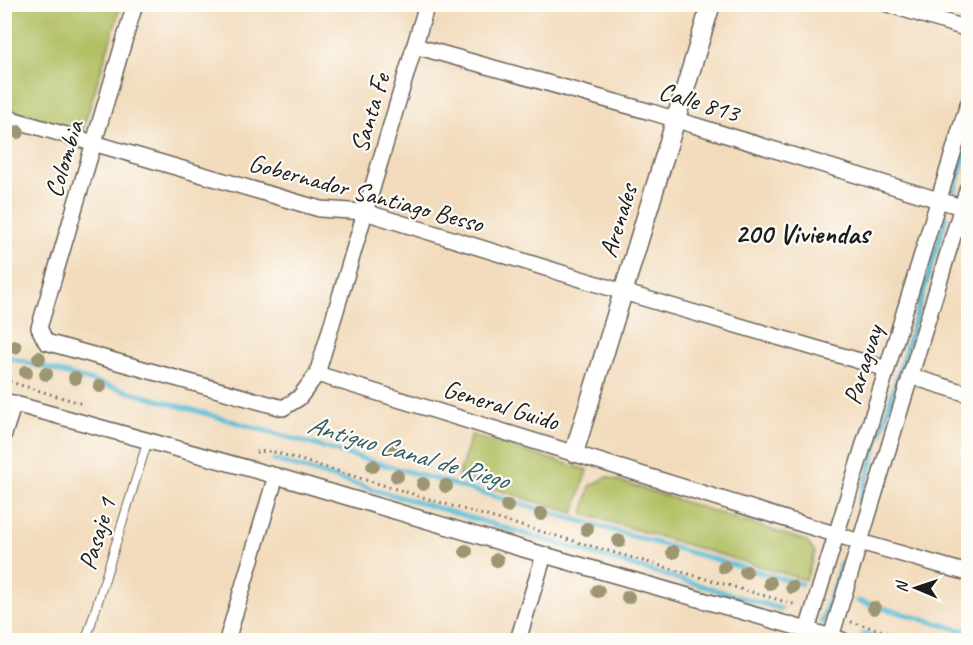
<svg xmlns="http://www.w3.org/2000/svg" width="973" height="645" viewBox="0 0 973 645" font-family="Caveat,sans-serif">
	<rect width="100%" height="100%" fill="#fdfcf7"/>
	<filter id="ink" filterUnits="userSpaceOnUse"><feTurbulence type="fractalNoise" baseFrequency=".0167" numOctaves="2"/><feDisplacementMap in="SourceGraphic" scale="12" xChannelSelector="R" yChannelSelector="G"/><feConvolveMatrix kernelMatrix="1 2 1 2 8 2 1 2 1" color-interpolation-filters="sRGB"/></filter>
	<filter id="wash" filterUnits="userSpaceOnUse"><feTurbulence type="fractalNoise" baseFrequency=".008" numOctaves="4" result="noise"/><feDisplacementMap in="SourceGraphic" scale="24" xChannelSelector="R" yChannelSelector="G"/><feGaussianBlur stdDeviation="1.35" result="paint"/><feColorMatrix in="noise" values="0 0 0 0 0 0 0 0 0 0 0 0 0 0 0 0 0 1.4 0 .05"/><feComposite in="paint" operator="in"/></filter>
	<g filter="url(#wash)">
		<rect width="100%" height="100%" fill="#f2dbbc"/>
		<g fill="#b1be60" stroke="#666d3e" stroke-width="1.5">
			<path d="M5 4 121 5 82 132 5 107Z"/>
			<path d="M471 435 587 470 574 513 458 478Z"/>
			<path d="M607 477 806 541 815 552 806 580 583 514 590 486Z"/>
		</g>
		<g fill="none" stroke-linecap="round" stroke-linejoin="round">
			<g stroke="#55b9d3" stroke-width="5">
				<path d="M955 190 968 144"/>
				<path d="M4 356 801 584"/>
				<path d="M274 460 781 609"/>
				<path d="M859 504 946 217"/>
				<path d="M858 601 968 632"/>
				<path d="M822 622 841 563"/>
				<path d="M863 634 885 640"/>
			</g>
		</g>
	</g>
	<g filter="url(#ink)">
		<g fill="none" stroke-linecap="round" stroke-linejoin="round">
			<defs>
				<path id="service" d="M86 640 148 440"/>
				<g id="minor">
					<path d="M135 4 39 328 46 342 283 408 299 398 317 374 427 4"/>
					<path d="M887 4 968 29"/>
					<path d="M415 46 651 112 968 209"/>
					<path d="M4 117 320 209 365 212 623 292 887 369"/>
					<path d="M317 374 860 542 968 573"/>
					<path d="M910 376 968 394"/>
					<path d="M4 401 276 476 520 548 842 640"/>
					<path d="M4 434 14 403"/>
					<path d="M831 637 968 187"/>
					<path d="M227 640 276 476"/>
					<path d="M518 640 544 555"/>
					<path d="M804 640 968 104"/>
				</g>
				<path id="tertiary" d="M574 453 711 4"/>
			</defs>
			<use href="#service" stroke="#675f54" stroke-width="10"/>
			<use href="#minor" stroke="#675f54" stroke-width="18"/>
			<use href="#tertiary" stroke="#675f54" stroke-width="21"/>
			<g stroke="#675f54" stroke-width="3" stroke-dasharray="1.5 4.5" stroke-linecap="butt">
				<path d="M4 380 83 404"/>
				<path d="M256 452 271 451 452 506 797 605"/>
				<path d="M851 622 915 640"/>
			</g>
			<use href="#service" stroke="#fff" stroke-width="8"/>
			<use href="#minor" stroke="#fff" stroke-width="15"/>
			<use href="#tertiary" stroke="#fff" stroke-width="18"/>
		</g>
		<g fill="#9d9673">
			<circle cx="18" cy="132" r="7"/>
			<circle cx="15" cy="347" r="7"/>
			<circle cx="39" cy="358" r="7"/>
			<circle cx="26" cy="372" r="7"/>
			<circle cx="46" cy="374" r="7"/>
			<circle cx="75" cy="378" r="7"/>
			<circle cx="100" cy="386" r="7"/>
			<circle cx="393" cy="448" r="7"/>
			<circle cx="373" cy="466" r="7"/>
			<circle cx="397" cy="476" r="7"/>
			<circle cx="423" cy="484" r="7"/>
			<circle cx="446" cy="486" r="7"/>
			<circle cx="507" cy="506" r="7"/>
			<circle cx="541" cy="514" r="7"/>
			<circle cx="587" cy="529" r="7"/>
			<circle cx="619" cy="541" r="7"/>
			<circle cx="466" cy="551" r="7"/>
			<circle cx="673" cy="552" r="7"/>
			<circle cx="497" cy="560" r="7"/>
			<circle cx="724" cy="567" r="7"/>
			<circle cx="746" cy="572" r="7"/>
			<circle cx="770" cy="583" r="7"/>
			<circle cx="792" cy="587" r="7"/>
			<circle cx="598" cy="591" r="7"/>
			<circle cx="628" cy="597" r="7"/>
			<circle cx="874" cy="608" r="7"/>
		</g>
	</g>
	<g text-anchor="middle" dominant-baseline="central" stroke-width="4.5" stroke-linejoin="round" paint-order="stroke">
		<g font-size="26" fill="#1c1c1c" stroke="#fdfcf7">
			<text transform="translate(699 102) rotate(17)">Calle 813</text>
			<text transform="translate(370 113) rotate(-73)">Santa Fe</text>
			<text transform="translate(64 159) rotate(-73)">Colombia</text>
			<text transform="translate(366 193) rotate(15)">Gobernador Santiago Besso</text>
			<text transform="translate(618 221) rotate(-73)">Arenales</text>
			<text transform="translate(863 365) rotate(-73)">Paraguay</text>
			<text transform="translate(501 405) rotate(17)">General Guido</text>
			<text transform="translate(97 534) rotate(-73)">Pasaje 1</text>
		</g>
		<g font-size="27" font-style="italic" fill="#335b65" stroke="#fdfcf7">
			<text transform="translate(408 452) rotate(16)">Antiguo Canal de Riego</text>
		</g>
		<g font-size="28" font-weight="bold" fill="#1c1c1c" stroke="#fdfcf7">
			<text x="802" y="233">200 Viviendas</text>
		</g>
	</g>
	<rect width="973" height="645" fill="none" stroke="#fdfcf7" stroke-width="24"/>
	<g transform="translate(916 588) rotate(272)" stroke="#fdfcf7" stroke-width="4.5" paint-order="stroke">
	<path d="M0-4.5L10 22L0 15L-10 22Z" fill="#1c1c1c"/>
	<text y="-9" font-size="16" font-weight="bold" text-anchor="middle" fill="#1c1c1c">N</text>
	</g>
</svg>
